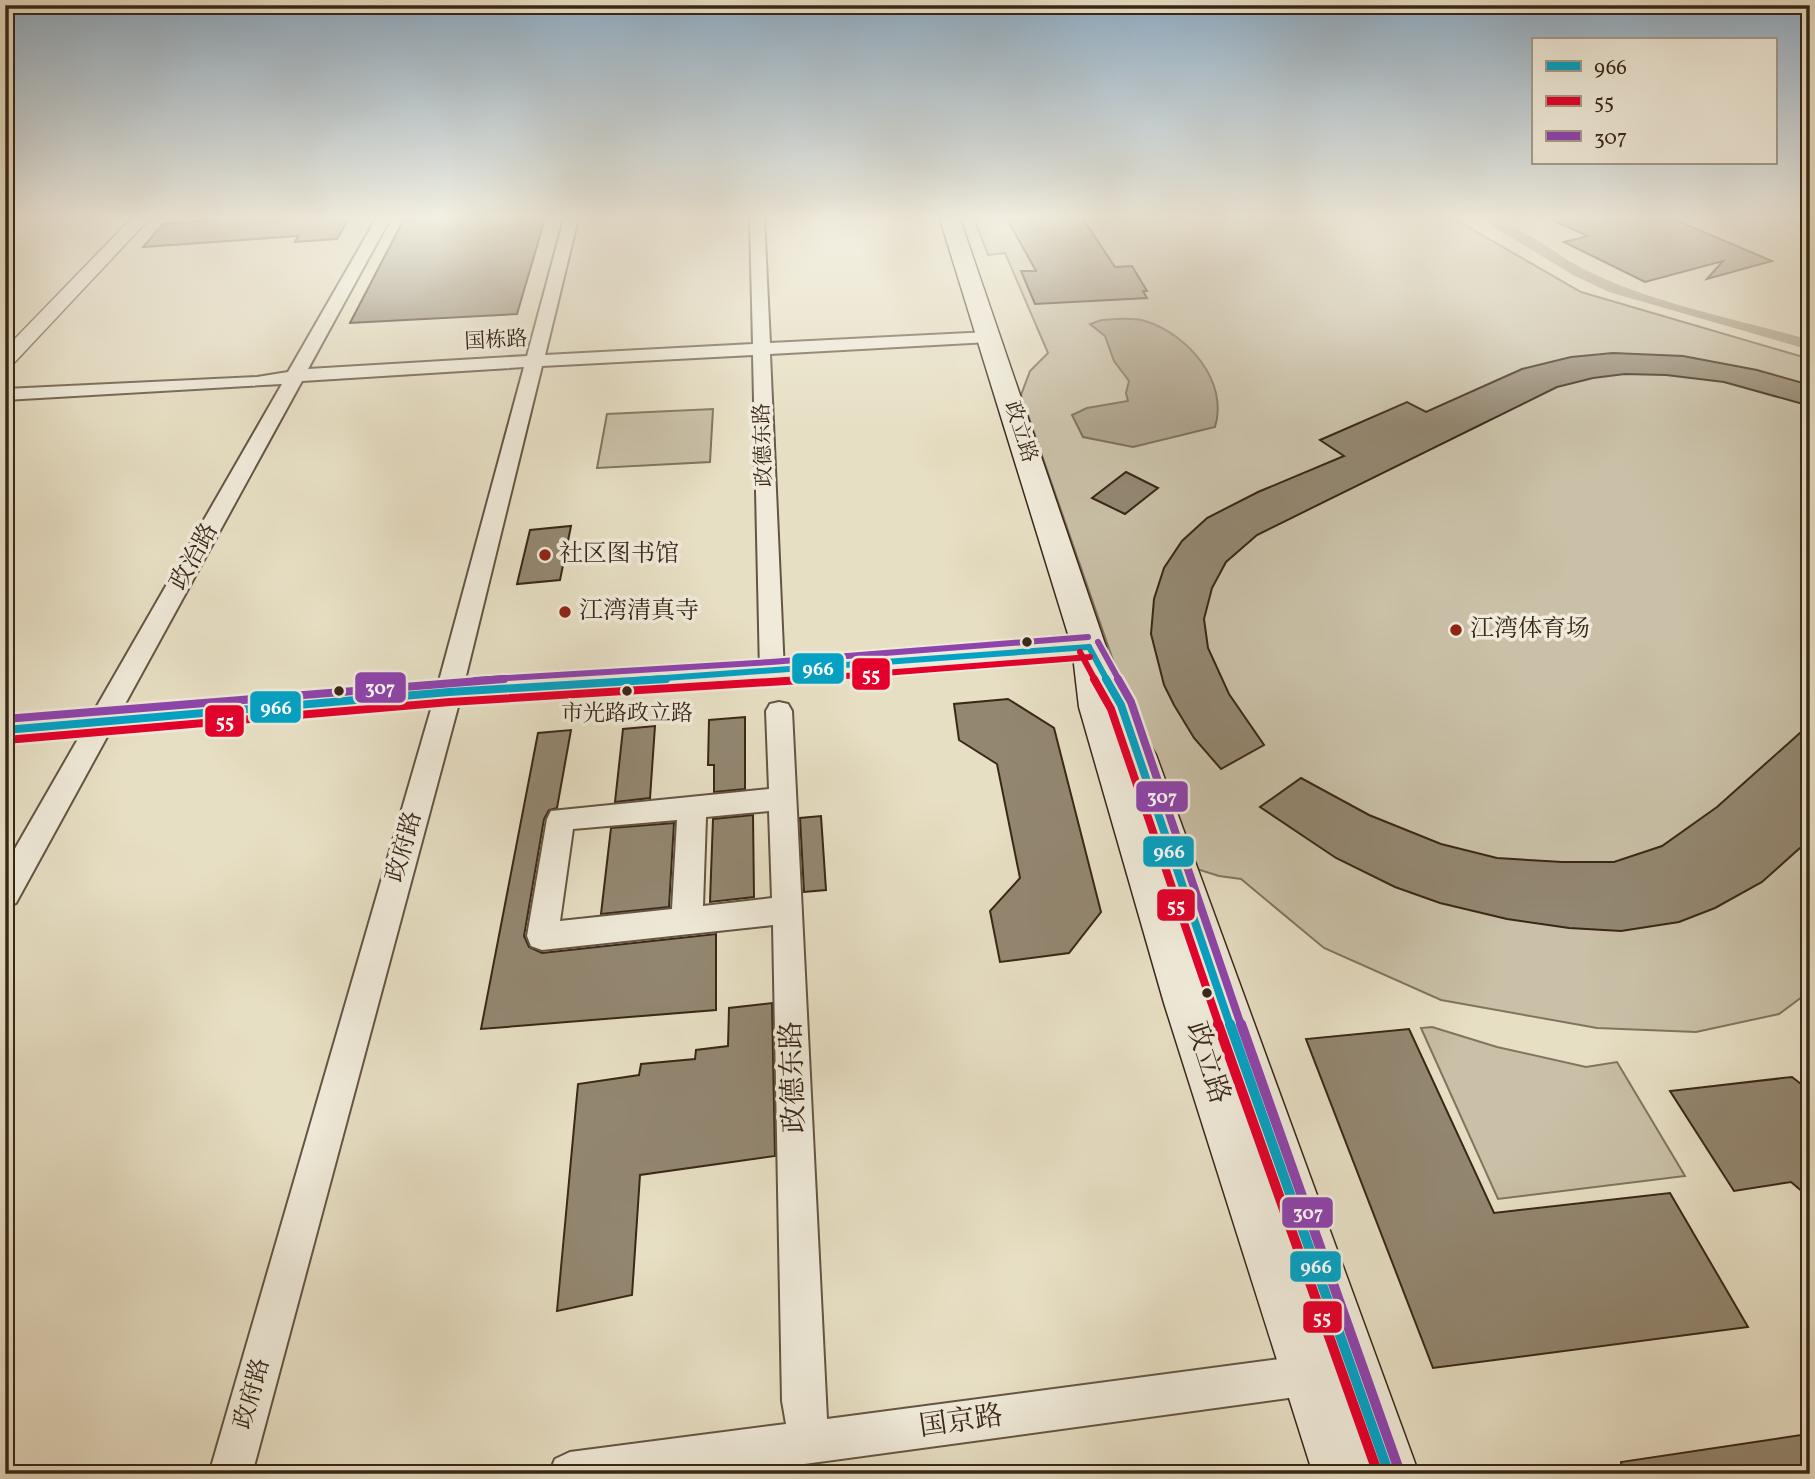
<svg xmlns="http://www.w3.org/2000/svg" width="1815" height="1479" viewBox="0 0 1815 1479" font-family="Vollkorn,'Noto Serif SC',serif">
	<rect width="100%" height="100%" fill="#e7dfc4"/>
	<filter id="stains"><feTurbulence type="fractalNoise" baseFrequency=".00286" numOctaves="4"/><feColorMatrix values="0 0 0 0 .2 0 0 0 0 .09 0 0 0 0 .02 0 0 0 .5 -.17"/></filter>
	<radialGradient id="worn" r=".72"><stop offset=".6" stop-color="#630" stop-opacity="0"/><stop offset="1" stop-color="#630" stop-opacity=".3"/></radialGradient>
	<g fill="#c9c0a7" stroke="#817460" stroke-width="2">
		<path d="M974 219H1454L1581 292 1810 359V991L1779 1014 1696 1032 1597 1028 1441 1000 1324 948 1241 879 1219 876 1184 865 1021 395 1030 371 1048 353 1005 253 988 255Z"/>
		<path d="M713 409 710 462 597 468 607 414Z"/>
		<path d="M1432 1027 1497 1047 1586 1067 1617 1062 1685 1176 1498 1199 1421 1028Z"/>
	</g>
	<path fill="#aca08a" stroke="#7e705c" stroke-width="2" d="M1102 320C1115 319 1133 317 1145 321 1188 334 1229 382 1215 427L1133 447 1083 437 1072 415 1087 408 1128 401 1126 393 1129 381 1114 361 1105 336 1090 324Z"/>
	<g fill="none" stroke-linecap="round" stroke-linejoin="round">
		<path fill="#aca08a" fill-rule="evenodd" d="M1481 219C1513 219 1544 246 1571 262 1638 301 1734 318 1810 340V350L1609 292 1573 275Z"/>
	</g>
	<g fill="#938771" stroke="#392718" stroke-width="2">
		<path d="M222 219H349L337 239 295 242 298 236 143 247 163 224Z"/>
		<path d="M404 219H545L517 314 350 323Z"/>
		<path d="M1007 219H1083L1115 267 1132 266 1147 291H1143L1147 298 1035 304 1021 271H1036Z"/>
		<path d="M1550 219H1673L1772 261 1707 279 1723 261 1645 282 1564 242 1588 236Z"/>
		<path d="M1613 353 1683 356 1757 370 1810 385V406L1724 382 1666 375 1625 374 1593 378 1557 387 1257 535 1226 562 1212 588 1204 619 1208 648 1229 694 1264 745 1221 769 1194 738 1174 705 1164 685 1151 634 1154 599 1164 568 1182 541 1207 518 1258 492 1344 456 1320 440 1407 402 1426 412 1522 369 1571 357Z"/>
		<path d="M1126 472 1158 488 1125 514 1092 498Z"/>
		<path d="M571 526 560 580 517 584 530 530Z"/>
		<path d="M1008 699 1054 728 1101 912 1069 953 1000 962 990 911 1020 878 997 764 959 740 954 704Z"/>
		<path d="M745 717V789L714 792V765H708L709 720Z"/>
		<path d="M1810 724V839L1762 882 1715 908 1679 922 1621 931 1569 928 1507 919 1440 903 1395 887 1336 858 1260 807 1301 778 1369 815 1441 844 1497 858 1562 862H1614L1662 846 1717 807Z"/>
		<path d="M655 726 650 798 615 802 623 729Z"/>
		<path d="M571 730 557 808 549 810 544 819 524 936 529 947 542 953 716 934V1010L481 1029 538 733Z"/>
		<path d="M753 815 754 897 710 902 713 819Z"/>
		<path d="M821 816 826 890 804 892 800 818Z"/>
		<path d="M674 823 669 907 601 914 611 828Z"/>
		<path d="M772 1003 775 1156 640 1175 632 1295 557 1311 578 1084 639 1075 641 1064 695 1059 696 1050 728 1046 729 1008Z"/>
		<path d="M1409 1029 1494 1213 1670 1193 1748 1327 1433 1368 1306 1039Z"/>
		<path d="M1792 1077 1810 1091V1198L1791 1182 1734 1191 1670 1091Z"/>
		<path d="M1801 1435 1810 1443V1474H1622L1621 1462Z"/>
	</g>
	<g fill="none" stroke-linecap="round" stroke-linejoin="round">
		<defs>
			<g id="minor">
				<path d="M376 219H390L308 369 527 356 564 219H578L545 355 753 344 750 219H764L770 343 989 332 998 337 989 342 770 354 784 672 781 678 772 681 763 678 760 672 753 355 542 366 462 692 252 1474H209L436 692 524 367 302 381 16 903 5 907V866L282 384 5 400V389L257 377 288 372Z"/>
				<path d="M779 702 788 704 792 711 827 1419 1318 1354 1332 1360 1338 1374 1332 1388 1318 1394 731 1474H549L555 1459 570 1452 786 1424 782 1401 773 925 542 950 531 946 527 936 547 819 551 811 769 789 766 711 770 704ZM769 811 772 898 703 906 706 817ZM677 820 672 909 560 921 573 829Z"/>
			</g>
			<g id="tertiary">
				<path d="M131 219H149L12 365 5 367V349Z"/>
				<path d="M1786 219H1810V230Z"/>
				<path d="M1089 637 1099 640 1103 647 1099 654 1089 657 772 683 449 703 5 742V718L449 681 772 661Z"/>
			</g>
			<path id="secondary" d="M940 219H960L1106 647 1115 707 1127 744 1137 741 1150 745 1156 755 1419 1474H1313L1164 1003 1079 707 1072 647Z"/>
		</defs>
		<use href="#minor" stroke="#645543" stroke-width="4"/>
		<use href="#tertiary" stroke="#645543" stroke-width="3"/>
		<use href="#secondary" stroke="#392718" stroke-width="3"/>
		<use href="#minor" fill="#efead9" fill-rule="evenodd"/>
		<use href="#tertiary" fill="#efead9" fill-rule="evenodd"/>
		<use href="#secondary" fill="#efead9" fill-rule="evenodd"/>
		<defs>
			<g id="bus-1-far2">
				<path d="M1089 647 1107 680"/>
				<path d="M638 680 1089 647"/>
			</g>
			<g id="bus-1-far1">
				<path d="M1106 679 1121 705 1230 1025"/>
				<path d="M5 730 449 692 666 679"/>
			</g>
			<path id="bus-1" d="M1230 1024 1389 1474"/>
			<g id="bus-2-far2">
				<path d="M1080 652 1095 680"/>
				<path d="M794 680 1090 657"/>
			</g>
			<g id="bus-2-far1">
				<path d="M1094 679 1111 709 1219 1025"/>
				<path d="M6 740 450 702 817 679"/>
			</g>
			<path id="bus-2" d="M1218 1024 1378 1474"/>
			<g id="bus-3-far2">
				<path d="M1098 642 1119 680"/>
				<path d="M475 680 771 662 1088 637"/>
			</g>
			<g id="bus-3-far1">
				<path d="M1118 679 1131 702 1241 1025"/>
				<path d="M5 719 504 679"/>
			</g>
			<path id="bus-3" d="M1241 1024 1399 1470"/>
		</defs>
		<use href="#bus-1-far2" stroke="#efead9" stroke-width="10"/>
		<use href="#bus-1-far1" stroke="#efead9" stroke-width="13"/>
		<use href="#bus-1" stroke="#efead9" stroke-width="15"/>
		<use href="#bus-2-far2" stroke="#efead9" stroke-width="10"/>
		<use href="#bus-2-far1" stroke="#efead9" stroke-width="13"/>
		<use href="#bus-2" stroke="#efead9" stroke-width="15"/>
		<use href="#bus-3-far2" stroke="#efead9" stroke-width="10"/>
		<use href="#bus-3-far1" stroke="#efead9" stroke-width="13"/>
		<use href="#bus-3" stroke="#efead9" stroke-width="15"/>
		<use href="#bus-1-far2" stroke="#03a2c5" stroke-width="6"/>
		<use href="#bus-1-far1" stroke="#03a2c5" stroke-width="8"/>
		<use href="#bus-1" stroke="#03a2c5" stroke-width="10"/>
		<use href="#bus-2-far2" stroke="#e4002b" stroke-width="6"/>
		<use href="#bus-2-far1" stroke="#e4002b" stroke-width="8"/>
		<use href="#bus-2" stroke="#e4002b" stroke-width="10"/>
		<use href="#bus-3-far2" stroke="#8e44ad" stroke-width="6"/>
		<use href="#bus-3-far1" stroke="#8e44ad" stroke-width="8"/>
		<use href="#bus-3" stroke="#8e44ad" stroke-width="10"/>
	</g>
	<linearGradient id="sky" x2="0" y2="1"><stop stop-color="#90acc2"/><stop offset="0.51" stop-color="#f4f1e4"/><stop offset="1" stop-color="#f4f1e4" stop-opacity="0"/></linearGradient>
	<rect width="1815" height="426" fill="url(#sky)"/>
	<g fill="#8f2418" stroke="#efead9" stroke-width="2.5">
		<circle cx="545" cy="555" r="7"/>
		<circle cx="565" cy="612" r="7"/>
		<circle cx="1456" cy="630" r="7"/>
	</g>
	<g fill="#392718" stroke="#efead9" stroke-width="2.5">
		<circle cx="1027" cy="642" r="6"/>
		<circle cx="339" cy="691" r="6"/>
		<circle cx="627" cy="691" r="6"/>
		<circle cx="1207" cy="993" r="6"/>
	</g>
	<g text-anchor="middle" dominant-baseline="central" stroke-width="7" stroke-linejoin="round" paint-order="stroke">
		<g font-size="21" fill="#392718" stroke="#efead9">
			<text transform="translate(496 341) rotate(-3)">国栋路</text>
			<text transform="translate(1020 432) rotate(72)">政立路</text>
			<text transform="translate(764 445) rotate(-92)">政德东路</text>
		</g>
		<g font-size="22" fill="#392718" stroke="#efead9">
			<text x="627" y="714">市光路政立路</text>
		</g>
		<g font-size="24" fill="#392718" stroke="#efead9" text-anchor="start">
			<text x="559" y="555">社区图书馆</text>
			<text x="579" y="612">江湾清真寺</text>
			<text x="1470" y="630">江湾体育场</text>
		</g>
		<g font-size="24" fill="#392718" stroke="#efead9">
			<text transform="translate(195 557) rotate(-61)">政治路</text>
			<text transform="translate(405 847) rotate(-74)">政府路</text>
			<text transform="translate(253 1394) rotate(-74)">政府路</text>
		</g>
		<g font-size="28" fill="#392718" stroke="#efead9">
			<text transform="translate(1207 1063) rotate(72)">政立路</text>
			<text transform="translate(794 1077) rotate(-92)">政德东路</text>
			<text transform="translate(961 1422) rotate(-8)">国京路</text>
		</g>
	</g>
	<g stroke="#efead9" stroke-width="2.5">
		<rect x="791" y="652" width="54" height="33" rx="7" fill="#03a2c5"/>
		<rect x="851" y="657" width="40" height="34" rx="7" fill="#e4002b"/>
		<rect x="354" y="671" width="53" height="33" rx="7" fill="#8e44ad"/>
		<rect x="249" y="690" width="53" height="34" rx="7" fill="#03a2c5"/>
		<rect x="204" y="704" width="41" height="34" rx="7" fill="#e4002b"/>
		<rect x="1135" y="780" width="54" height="33" rx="7" fill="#8e44ad"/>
		<rect x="1142" y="835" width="53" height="33" rx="7" fill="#03a2c5"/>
		<rect x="1156" y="888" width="40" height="34" rx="7" fill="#e4002b"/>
		<rect x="1281" y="1196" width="53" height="33" rx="7" fill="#8e44ad"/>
		<rect x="1289" y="1250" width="53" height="33" rx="7" fill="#03a2c5"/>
		<rect x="1302" y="1300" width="41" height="34" rx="7" fill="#e4002b"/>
	</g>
	<g font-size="19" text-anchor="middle" font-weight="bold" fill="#fff">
		<text x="818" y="675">966</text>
		<text x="871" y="681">55</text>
		<text x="380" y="694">307</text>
		<text x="276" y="714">966</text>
		<text x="225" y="728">55</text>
		<text x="1162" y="803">307</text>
		<text x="1169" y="858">966</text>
		<text x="1176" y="912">55</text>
		<text x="1308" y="1219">307</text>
		<text x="1316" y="1273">966</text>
		<text x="1322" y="1324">55</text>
	</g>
	<rect width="1815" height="1479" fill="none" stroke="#e7dfc4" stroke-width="28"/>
	<rect x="7" y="7" width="1801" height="1465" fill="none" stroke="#392718" stroke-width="3.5"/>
	<rect x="14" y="14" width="1787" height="1451" fill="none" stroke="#392718" stroke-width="2"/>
	<rect x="1532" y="38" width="245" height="126" fill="#efead9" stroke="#a69c8c" stroke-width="2"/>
	<rect x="1546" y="61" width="35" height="10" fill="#03a2c5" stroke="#a69c8c" stroke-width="2"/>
	<text x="1594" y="74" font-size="21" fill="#392718">966</text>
	<rect x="1546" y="96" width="35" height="10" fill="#e4002b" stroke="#a69c8c" stroke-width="2"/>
	<text x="1594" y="108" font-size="21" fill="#392718">55</text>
	<rect x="1546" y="131" width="35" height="10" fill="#8e44ad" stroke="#a69c8c" stroke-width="2"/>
	<text x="1594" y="144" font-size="21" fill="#392718">307</text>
	<rect width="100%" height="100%" filter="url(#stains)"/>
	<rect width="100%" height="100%" fill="url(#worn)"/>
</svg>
